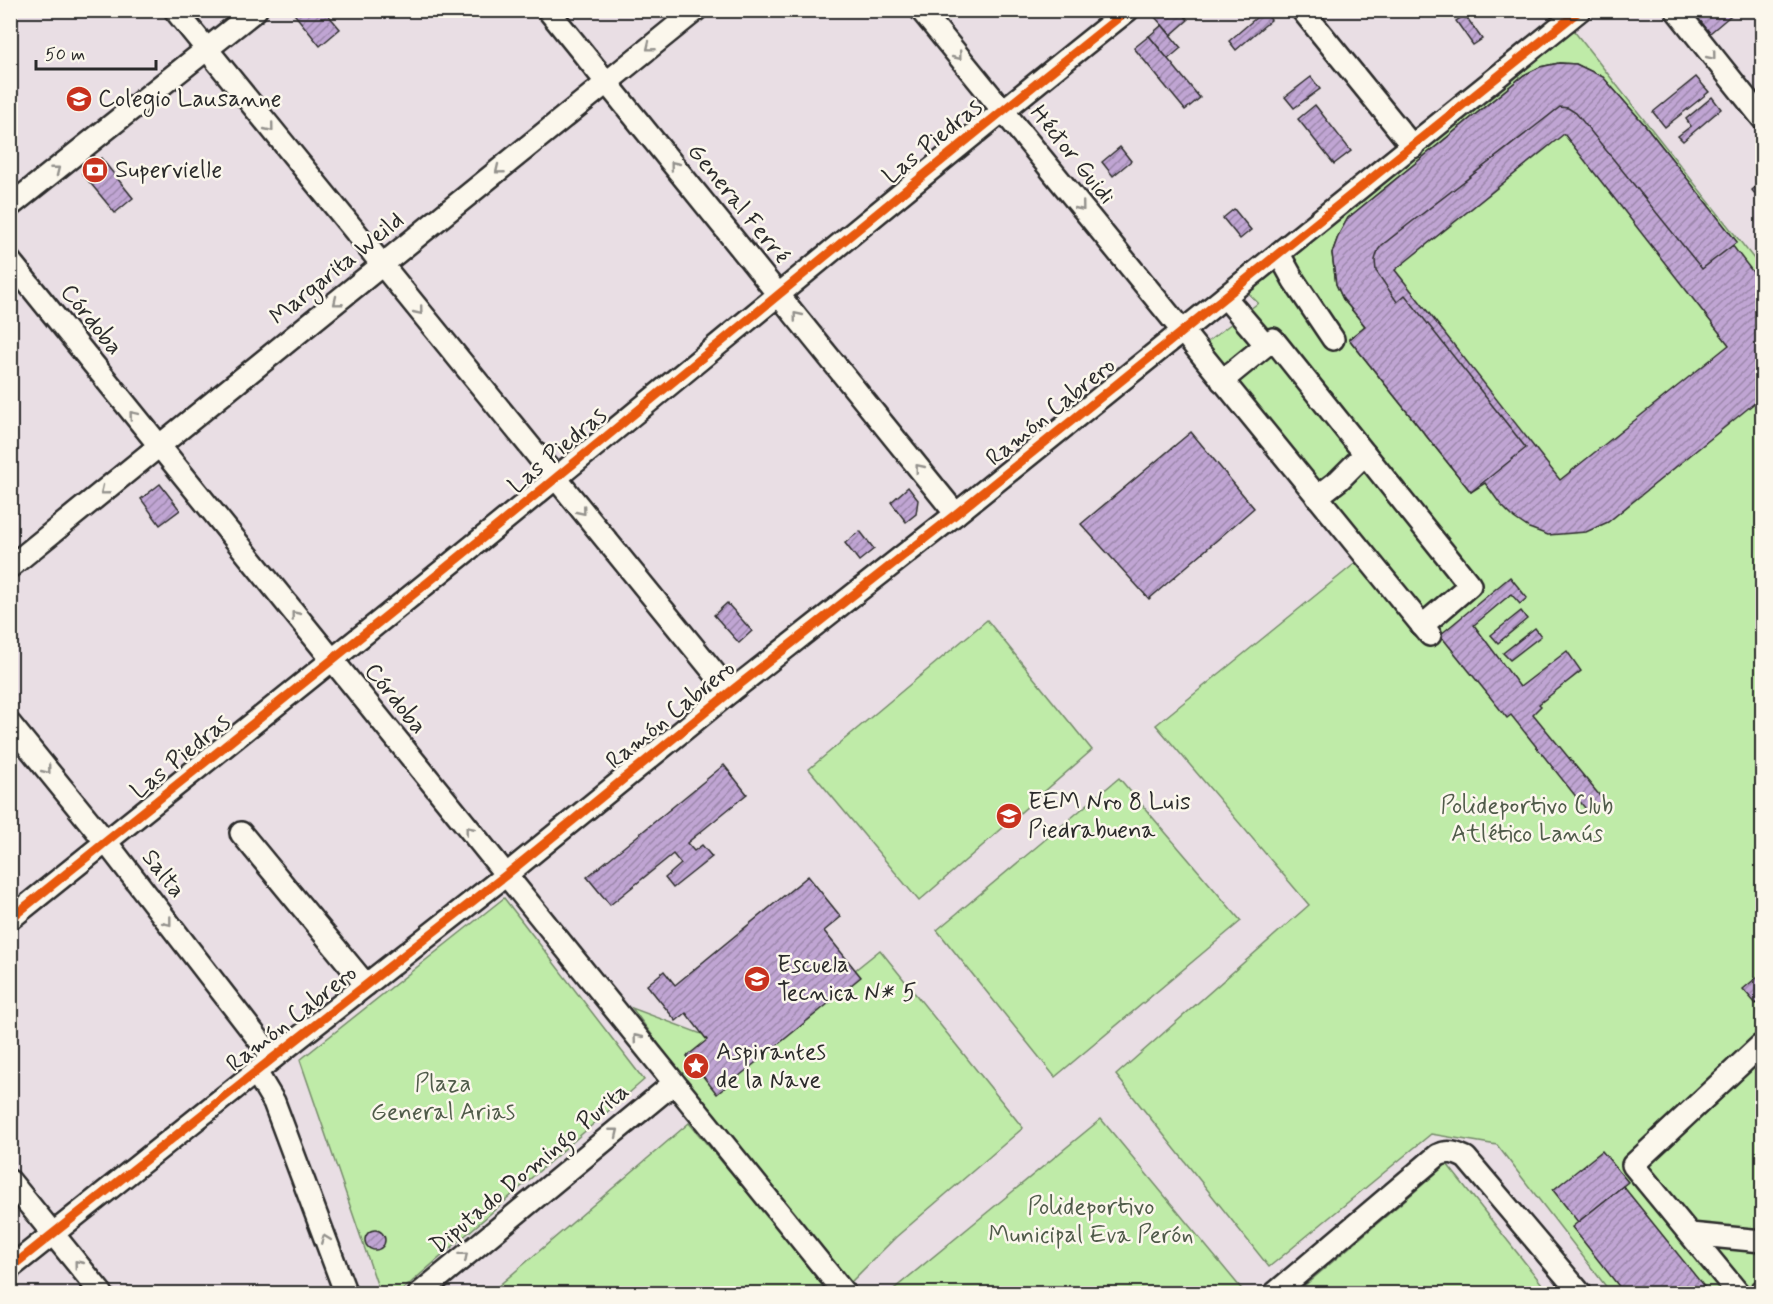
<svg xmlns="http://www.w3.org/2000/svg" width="1773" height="1304" viewBox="0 0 1773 1304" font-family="Mynerve,sans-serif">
	<defs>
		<pattern id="building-hatch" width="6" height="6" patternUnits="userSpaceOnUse" patternTransform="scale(1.5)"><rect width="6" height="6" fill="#c0a5d3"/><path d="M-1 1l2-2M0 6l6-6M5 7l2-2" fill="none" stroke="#9c87ab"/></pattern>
	</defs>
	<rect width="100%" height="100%" fill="#e9dee4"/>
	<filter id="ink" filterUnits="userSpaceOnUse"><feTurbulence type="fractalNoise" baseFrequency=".0167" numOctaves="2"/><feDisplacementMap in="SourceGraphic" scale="12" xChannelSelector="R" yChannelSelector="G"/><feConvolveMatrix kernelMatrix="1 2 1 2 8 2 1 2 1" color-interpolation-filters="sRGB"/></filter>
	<g filter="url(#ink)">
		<g fill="#bfeba8" stroke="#758b6a" stroke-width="1.5">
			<path d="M1570 26 1762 269V1293H1611L1497 1145 1431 1134 1269 1267 1116 1075 1309 905 1156 725 1358 561 1189 356 1258 303 1247 292Z"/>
			<path d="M987 620 1092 750 919 901 809 769Z"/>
			<path d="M1119 778 1241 921 1055 1077 937 930Z"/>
			<path d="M504 898 644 1080 399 1293H380L300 1060Z"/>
			<path d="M880 950 1023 1128 896 1237 842 1291 632 1008 752 1053Z"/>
			<path d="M1101 1119 1245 1293H889Z"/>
			<path d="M689 1123 833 1293 489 1294Z"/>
			<path d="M1447 1164 1549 1293H1296Z"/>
		</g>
		<g fill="url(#building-hatch)" stroke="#2b2b2b" stroke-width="1.5" fill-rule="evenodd">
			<path d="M291 10H324L340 29 320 46Z"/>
			<path d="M1160 10H1180L1188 20 1171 35 1154 16Z"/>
			<path d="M1691 10H1705L1697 17Z"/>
			<path d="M1705 10H1736V11L1710 33 1697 17Z"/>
			<path d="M1264 11 1271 20 1236 50 1229 41Z"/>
			<path d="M1465 15 1482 39 1473 45 1456 21Z"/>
			<path d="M1162 25 1181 48 1168 59 1149 36Z"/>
			<path d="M1149 36 1200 98 1185 110 1134 48Z"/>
			<path d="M1559 63 1576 64 1603 77 1645 125 1737 242 1732 245 1762 284V397L1608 522 1586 532 1548 535 1529 528 1514 518 1501 505 1485 483 1471 492 1349 339 1365 326 1343 299 1336 284 1332 253 1339 234 1348 218 1524 75 1540 67ZM1564 134 1729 345 1560 480 1395 270Z"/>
			<path d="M1559 63 1576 64 1603 77 1645 125 1737 242 1702 269 1576 113 1568 108 1560 107 1382 245 1378 250 1375 260 1376 271 1397 302 1405 295 1526 448 1471 492 1349 339 1365 326 1343 299 1336 284 1332 253 1339 234 1348 218 1524 75 1540 67Z"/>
			<path d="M1311 77 1320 89 1294 108 1285 97Z"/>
			<path d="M1696 77 1709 92 1665 127 1653 112Z"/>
			<path d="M1712 97 1721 109 1683 141 1678 136 1691 126 1686 119Z"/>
			<path d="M1315 105 1351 151 1334 164 1298 119Z"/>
			<path d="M1120 147 1131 161 1113 176 1102 162Z"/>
			<path d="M101 158 133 198 115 213 82 173Z"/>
			<path d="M1762 181V203L1752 190Z"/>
			<path d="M1234 209 1251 230 1240 239 1223 218Z"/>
			<path d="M1191 432 1254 508 1149 599 1081 524Z"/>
			<path d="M160 484 180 510 160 525 141 499Z"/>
			<path d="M908 487 918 500 916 514 906 522 891 502Z"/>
			<path d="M860 531 874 549 859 561 845 543Z"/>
			<path d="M1510 577 1527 598 1520 604 1511 594 1474 625 1520 687 1567 651 1581 671 1539 704 1541 706 1533 714 1604 801 1589 813 1511 715 1507 718 1440 635Z"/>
			<path d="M727 603 752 631 739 643 714 615Z"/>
			<path d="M1521 611 1527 619 1498 643 1491 635Z"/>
			<path d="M1535 628 1541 636 1510 660 1503 653Z"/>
			<path d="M724 765 747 794 687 843 694 851 702 845 712 857 673 888 665 878 681 864 673 854 610 905 587 877Z"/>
			<path d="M808 876 841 917 824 931 861 977 717 1094 687 1056 707 1040 686 1013 676 1021 647 985 664 971 675 985Z"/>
			<path d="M1762 973V998L1756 1004 1743 989Z"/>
			<path d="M1602 1151 1628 1182 1578 1222 1553 1190Z"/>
			<path d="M1623 1186 1710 1294H1625L1572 1227Z"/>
			<circle cx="375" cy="1240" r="10"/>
		</g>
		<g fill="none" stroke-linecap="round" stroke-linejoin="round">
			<defs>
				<g id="minor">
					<path d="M175 10 730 692"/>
					<path d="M548 10 956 514"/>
					<path d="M921 10 1430 635"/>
					<path d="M1302 10 1413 147"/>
					<path d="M1676 10 1762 118"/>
					<path d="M10 206 256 10"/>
					<path d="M1279 254 1294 281 1333 339"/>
					<path d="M10 261 845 1294"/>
					<path d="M1225 297 1266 345 1273 339 1470 585 1422 626"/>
					<path d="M1222 381 1266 345"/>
					<path d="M1317 497 1339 480 1365 454"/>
					<path d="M10 567 696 10"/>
					<path d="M10 724 106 842 273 1058"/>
					<path d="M241 833 366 985"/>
					<path d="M10 919C191 773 372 629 551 482 743 325 933 165 1128 10"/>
					<path d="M256 1072 274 1102 346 1294"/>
					<path d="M10 1181 102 1294"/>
					<path d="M1690 1234 1762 1241"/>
					<path d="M10 1268 273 1058 506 875 730 692 956 514 1580 10"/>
					<path d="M419 1294 674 1083"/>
					<path d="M1274 1294 1438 1155C1449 1150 1456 1153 1466 1158L1581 1294"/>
					<path d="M1739 1294 1633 1165 1760 1046 1762 1049"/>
					<path d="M1759 1294 1762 1291"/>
				</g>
			</defs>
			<use href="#minor" stroke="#2b2b2b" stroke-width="26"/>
			<use href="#minor" stroke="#fbf7ec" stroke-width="21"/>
			<defs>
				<g id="cycleway">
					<path d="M10 919C191 773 372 629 551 482 743 325 933 165 1128 10"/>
					<path d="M10 1268 273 1058 506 875 730 692 956 514 1580 10"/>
				</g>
			</defs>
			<use href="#cycleway" stroke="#fbf7ec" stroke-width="13"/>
			<use href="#cycleway" stroke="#e8590c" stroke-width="9"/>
		</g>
		<defs><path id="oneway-chevron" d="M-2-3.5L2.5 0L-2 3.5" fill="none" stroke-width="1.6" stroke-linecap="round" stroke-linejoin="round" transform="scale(1.5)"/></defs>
		<g stroke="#93918c">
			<use href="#oneway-chevron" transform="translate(650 47) rotate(141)"/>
			<use href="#oneway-chevron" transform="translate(958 56) rotate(51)"/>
			<use href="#oneway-chevron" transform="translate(1712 56) rotate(51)"/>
			<use href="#oneway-chevron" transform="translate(270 128) rotate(51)"/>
			<use href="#oneway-chevron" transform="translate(674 165) rotate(-129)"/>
			<use href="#oneway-chevron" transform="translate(56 170) rotate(-38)"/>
			<use href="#oneway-chevron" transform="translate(499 170) rotate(141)"/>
			<use href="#oneway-chevron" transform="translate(1081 207) rotate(51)"/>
			<use href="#oneway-chevron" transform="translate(337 302) rotate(141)"/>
			<use href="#oneway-chevron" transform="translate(419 311) rotate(51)"/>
			<use href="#oneway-chevron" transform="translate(797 316) rotate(-129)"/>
			<use href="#oneway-chevron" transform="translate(133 415) rotate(-129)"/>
			<use href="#oneway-chevron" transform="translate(919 468) rotate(-129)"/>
			<use href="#oneway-chevron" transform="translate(104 491) rotate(141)"/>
			<use href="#oneway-chevron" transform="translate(582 511) rotate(51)"/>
			<use href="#oneway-chevron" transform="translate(295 615) rotate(-129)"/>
			<use href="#oneway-chevron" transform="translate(47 770) rotate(51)"/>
			<use href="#oneway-chevron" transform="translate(469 830) rotate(-129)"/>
			<use href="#oneway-chevron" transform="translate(168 922) rotate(52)"/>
			<use href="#oneway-chevron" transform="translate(637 1038) rotate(-129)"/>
			<use href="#oneway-chevron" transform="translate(615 1132) rotate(-39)"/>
			<use href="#oneway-chevron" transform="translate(325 1239) rotate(-111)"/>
			<use href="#oneway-chevron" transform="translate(464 1256) rotate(-40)"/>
			<use href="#oneway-chevron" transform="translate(78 1264) rotate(-129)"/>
		</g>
	</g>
	<defs>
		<symbol id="school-disc" viewBox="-11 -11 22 22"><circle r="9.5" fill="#c8321e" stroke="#fbf7ec"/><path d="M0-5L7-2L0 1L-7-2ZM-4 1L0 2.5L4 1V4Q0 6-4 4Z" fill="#fff"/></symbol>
		<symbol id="bank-disc" viewBox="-11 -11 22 22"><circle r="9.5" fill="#c8321e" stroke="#fbf7ec"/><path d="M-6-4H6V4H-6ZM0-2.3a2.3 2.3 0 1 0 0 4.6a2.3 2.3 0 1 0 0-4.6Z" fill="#fff"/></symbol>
		<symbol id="sight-disc" viewBox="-11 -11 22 22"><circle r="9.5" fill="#c8321e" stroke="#fbf7ec"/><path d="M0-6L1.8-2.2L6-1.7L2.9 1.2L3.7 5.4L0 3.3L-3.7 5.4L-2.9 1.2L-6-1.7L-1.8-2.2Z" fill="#fff"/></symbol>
	</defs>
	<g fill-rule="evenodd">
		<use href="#school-disc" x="64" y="84" width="30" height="30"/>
		<use href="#bank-disc" x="80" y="155" width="30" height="30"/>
		<use href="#school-disc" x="994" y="801" width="30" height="30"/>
		<use href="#school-disc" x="742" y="964" width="30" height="30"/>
		<use href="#sight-disc" x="681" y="1051" width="30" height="30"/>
	</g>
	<g text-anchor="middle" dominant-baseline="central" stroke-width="5" stroke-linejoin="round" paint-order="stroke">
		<g font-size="24" fill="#2b2b2b" stroke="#fbf7ec" text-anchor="start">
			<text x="98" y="99">Colegio Lausanne</text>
			<text x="115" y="170">Supervielle</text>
			<text x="1028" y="802">EEM Nro 8 Luis<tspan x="1028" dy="28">Piedrabuena</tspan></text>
			<text x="777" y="965">Escuela<tspan x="777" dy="28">Tecnica N* 5</tspan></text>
			<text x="716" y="1052">Aspirantes<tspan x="716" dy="28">de la Nave</tspan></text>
		</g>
		<g font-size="24" fill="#2b2b2b" stroke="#fbf7ec">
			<text transform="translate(933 142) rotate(-39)">Las Piedras</text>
			<text transform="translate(1072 155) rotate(51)">Héctor Guidi</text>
			<text transform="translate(738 204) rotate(51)">General Ferré</text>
			<text transform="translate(337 269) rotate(-39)">Margarita Weild</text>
			<text transform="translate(91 320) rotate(51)">Córdoba</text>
			<text transform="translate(1051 412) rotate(-39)">Ramón Cabrero</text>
			<text transform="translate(558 451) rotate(-40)">Las Piedras</text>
			<text transform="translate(395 699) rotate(51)">Córdoba</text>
			<text transform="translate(671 715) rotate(-39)">Ramón Cabrero</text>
			<text transform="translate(181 757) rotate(-39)">Las Piedras</text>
			<text transform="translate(163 874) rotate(52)">Salta</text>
			<text transform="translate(292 1019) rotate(-38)">Ramón Cabrero</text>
			<text transform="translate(530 1169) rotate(-40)">Diputado Domingo Purita</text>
		</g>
		<g font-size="24" fill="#505b4a" stroke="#fbf7ec">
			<text x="1527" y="806">Polideportivo Club<tspan x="1527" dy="28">Atlético Lanús</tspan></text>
			<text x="443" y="1084">Plaza<tspan x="443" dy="28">General Arias</tspan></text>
			<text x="1091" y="1207">Polideportivo<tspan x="1091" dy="28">Municipal Eva Perón</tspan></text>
		</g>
	</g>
	<rect width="1773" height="1304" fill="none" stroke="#fbf7ec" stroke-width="36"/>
	<rect x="18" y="18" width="1737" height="1268" fill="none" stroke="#2b2b2b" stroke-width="2" filter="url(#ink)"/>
	<path d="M36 60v9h120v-9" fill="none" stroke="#2b2b2b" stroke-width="3"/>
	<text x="45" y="60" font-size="18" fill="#2b2b2b" stroke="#fbf7ec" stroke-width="4.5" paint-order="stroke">50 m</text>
</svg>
